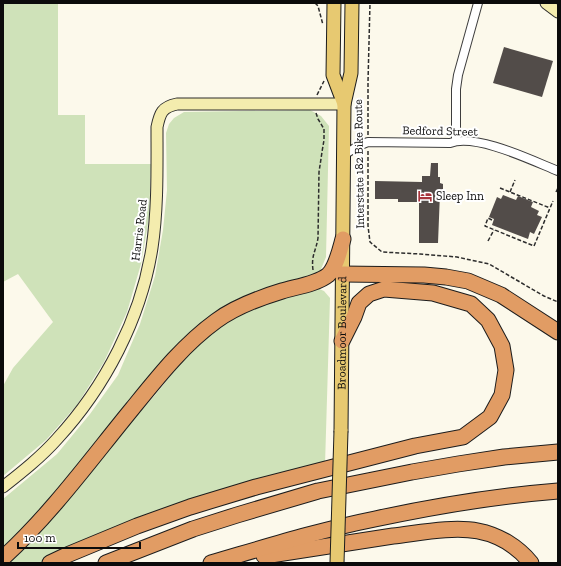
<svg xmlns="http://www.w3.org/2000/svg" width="561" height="566" viewBox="0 0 561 566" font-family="'Zilla Slab',serif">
	<rect width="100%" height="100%" fill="#fcf9eb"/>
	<g fill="#cfe2b9">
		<path d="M3 3H58V115H85V164H151L149 218 141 264 127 312 104 362 77 405 46 440 3 476V386L13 368 53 322 18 274 3 282Z"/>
		<path d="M310 110 321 116 329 126 326 257 319 274 203 323 175 347 24 530 3 549V499L57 454 90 414 118 375 140 324 155 276 163 230 167 190 166 133 169 124 174 118 184 112Z"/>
		<path d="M317 288 324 291 330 298 325 465 46 563H7L155 395 189 353 210 335 234 318 257 304Z"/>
	</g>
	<g fill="#524c49">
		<path d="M504 47 553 61 542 97 493 83Z"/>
		<path d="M431 163H438V177H440V183L443 184V193H440L438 243H419V202H398V199H375V181L422 182V176H430Z"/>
		<path d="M503 195 516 200 518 196 533 202 531 207 539 211 537 215 542 217 534 234 530 232 528 239 492 225 494 219 489 217 497 197 501 199Z"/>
	</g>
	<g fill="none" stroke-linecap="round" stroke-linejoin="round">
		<defs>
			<g id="street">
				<path d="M456 141V89L458 75 478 3"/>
				<path d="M344 155 358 146 368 142 450 143C476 133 533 161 558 171"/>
			</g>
			<g id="secondary">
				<path d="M546 3 558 12"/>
				<path d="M3 487C22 472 41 457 57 439 105 387 141 318 152 248 158 208 157 167 157 127 160 113 162 107 177 104H344"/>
			</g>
			<g id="primary">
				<path d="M334 3 333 75 344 104"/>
				<path id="s1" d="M341 431 344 104 351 73 352 3"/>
			</g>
			<g id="highway">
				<path d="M342 274 424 275 446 277 468 281 501 295 558 332"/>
				<path d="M264 556C307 549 350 543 393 536 419 533 453 526 478 531 499 535 518 547 531 563"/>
				<path d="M3 558C52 513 91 459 132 409 158 377 183 345 216 321 235 307 259 298 282 291 295 287 317 284 328 275 336 268 340 250 343 239"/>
				<path d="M50 563 67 555 137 526 190 507 256 487 415 446 463 437 490 417 502 395 506 370 502 346 488 320 471 304 433 293 384 289 369 294 359 303 354 317 342 341"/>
				<path d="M106 563 193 529 237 515 318 491 412 472 458 464 504 457 558 452"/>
				<path d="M211 563C266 547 320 530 375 519 436 506 496 496 558 491"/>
			</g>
		</defs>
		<use href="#street" stroke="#3e3e3e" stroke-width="10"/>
		<use href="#secondary" stroke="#2d2d2d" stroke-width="13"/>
		<use href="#primary" stroke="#1c1c1c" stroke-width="15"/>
		<use href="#highway" stroke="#1c1c1c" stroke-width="17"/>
		<g stroke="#2d2d2d" stroke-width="1.5" stroke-dasharray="4 2" stroke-linecap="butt">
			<path d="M315 3 318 6 323 25"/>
			<path d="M317 95 324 81"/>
			<path d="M368 135V82L370 3"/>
			<path d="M368 151V226L370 242 382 252 420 254 457 257 489 264 544 296 558 302"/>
			<path d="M500 188 550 208"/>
			<path d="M510 192 515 180"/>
			<path d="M556 192 558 188"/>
			<path d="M492 220 488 218 485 226 534 246 553 201"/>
			<path d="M488 241 494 230"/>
			<path d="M313 270C311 255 316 251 318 238L319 172 322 152 324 140V129L318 119 316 113"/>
		</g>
		<use href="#street" stroke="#fff" stroke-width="8"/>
		<use href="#secondary" stroke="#f4ecae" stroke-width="11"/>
		<use href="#primary" stroke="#e7c971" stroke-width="13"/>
		<use href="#highway" stroke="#e19c64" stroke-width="15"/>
		<defs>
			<path id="primary-bridge" d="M337 563 341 431"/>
		</defs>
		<use href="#primary-bridge" stroke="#1c1c1c" stroke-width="15" stroke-linecap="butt"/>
		<use href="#primary-bridge" stroke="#e7c971" stroke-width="13"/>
	</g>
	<defs>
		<symbol id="hotel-bare" viewBox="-9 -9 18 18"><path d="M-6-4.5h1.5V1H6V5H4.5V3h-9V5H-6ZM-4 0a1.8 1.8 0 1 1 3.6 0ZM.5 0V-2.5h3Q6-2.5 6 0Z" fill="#a8353c" stroke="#fff" stroke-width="2.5" paint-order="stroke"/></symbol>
	</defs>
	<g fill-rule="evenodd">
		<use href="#hotel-bare" x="415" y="186" width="20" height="20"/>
	</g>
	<g text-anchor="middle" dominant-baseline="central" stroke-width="4" stroke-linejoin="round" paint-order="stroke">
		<g font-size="12" fill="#0b0b0b" stroke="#fff">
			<text transform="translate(440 131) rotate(1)">Bedford Street</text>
			<text transform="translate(359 164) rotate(-91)">Interstate 182 Bike Route</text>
			<text transform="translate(139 230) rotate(-83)">Harris Road</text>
			<text stroke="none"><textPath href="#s1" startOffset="98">Broadmoor Boulevard</textPath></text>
		</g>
		<g font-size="12" fill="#0b0b0b" stroke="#fff" text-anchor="start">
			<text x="436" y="196">Sleep Inn</text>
		</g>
	</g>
	<rect width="561" height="566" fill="none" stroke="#0b0b0b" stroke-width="8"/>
	<path d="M18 542v6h122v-6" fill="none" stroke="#0b0b0b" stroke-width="2"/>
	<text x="24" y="542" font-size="12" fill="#0b0b0b" stroke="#ffffff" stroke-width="3" paint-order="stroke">100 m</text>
</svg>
